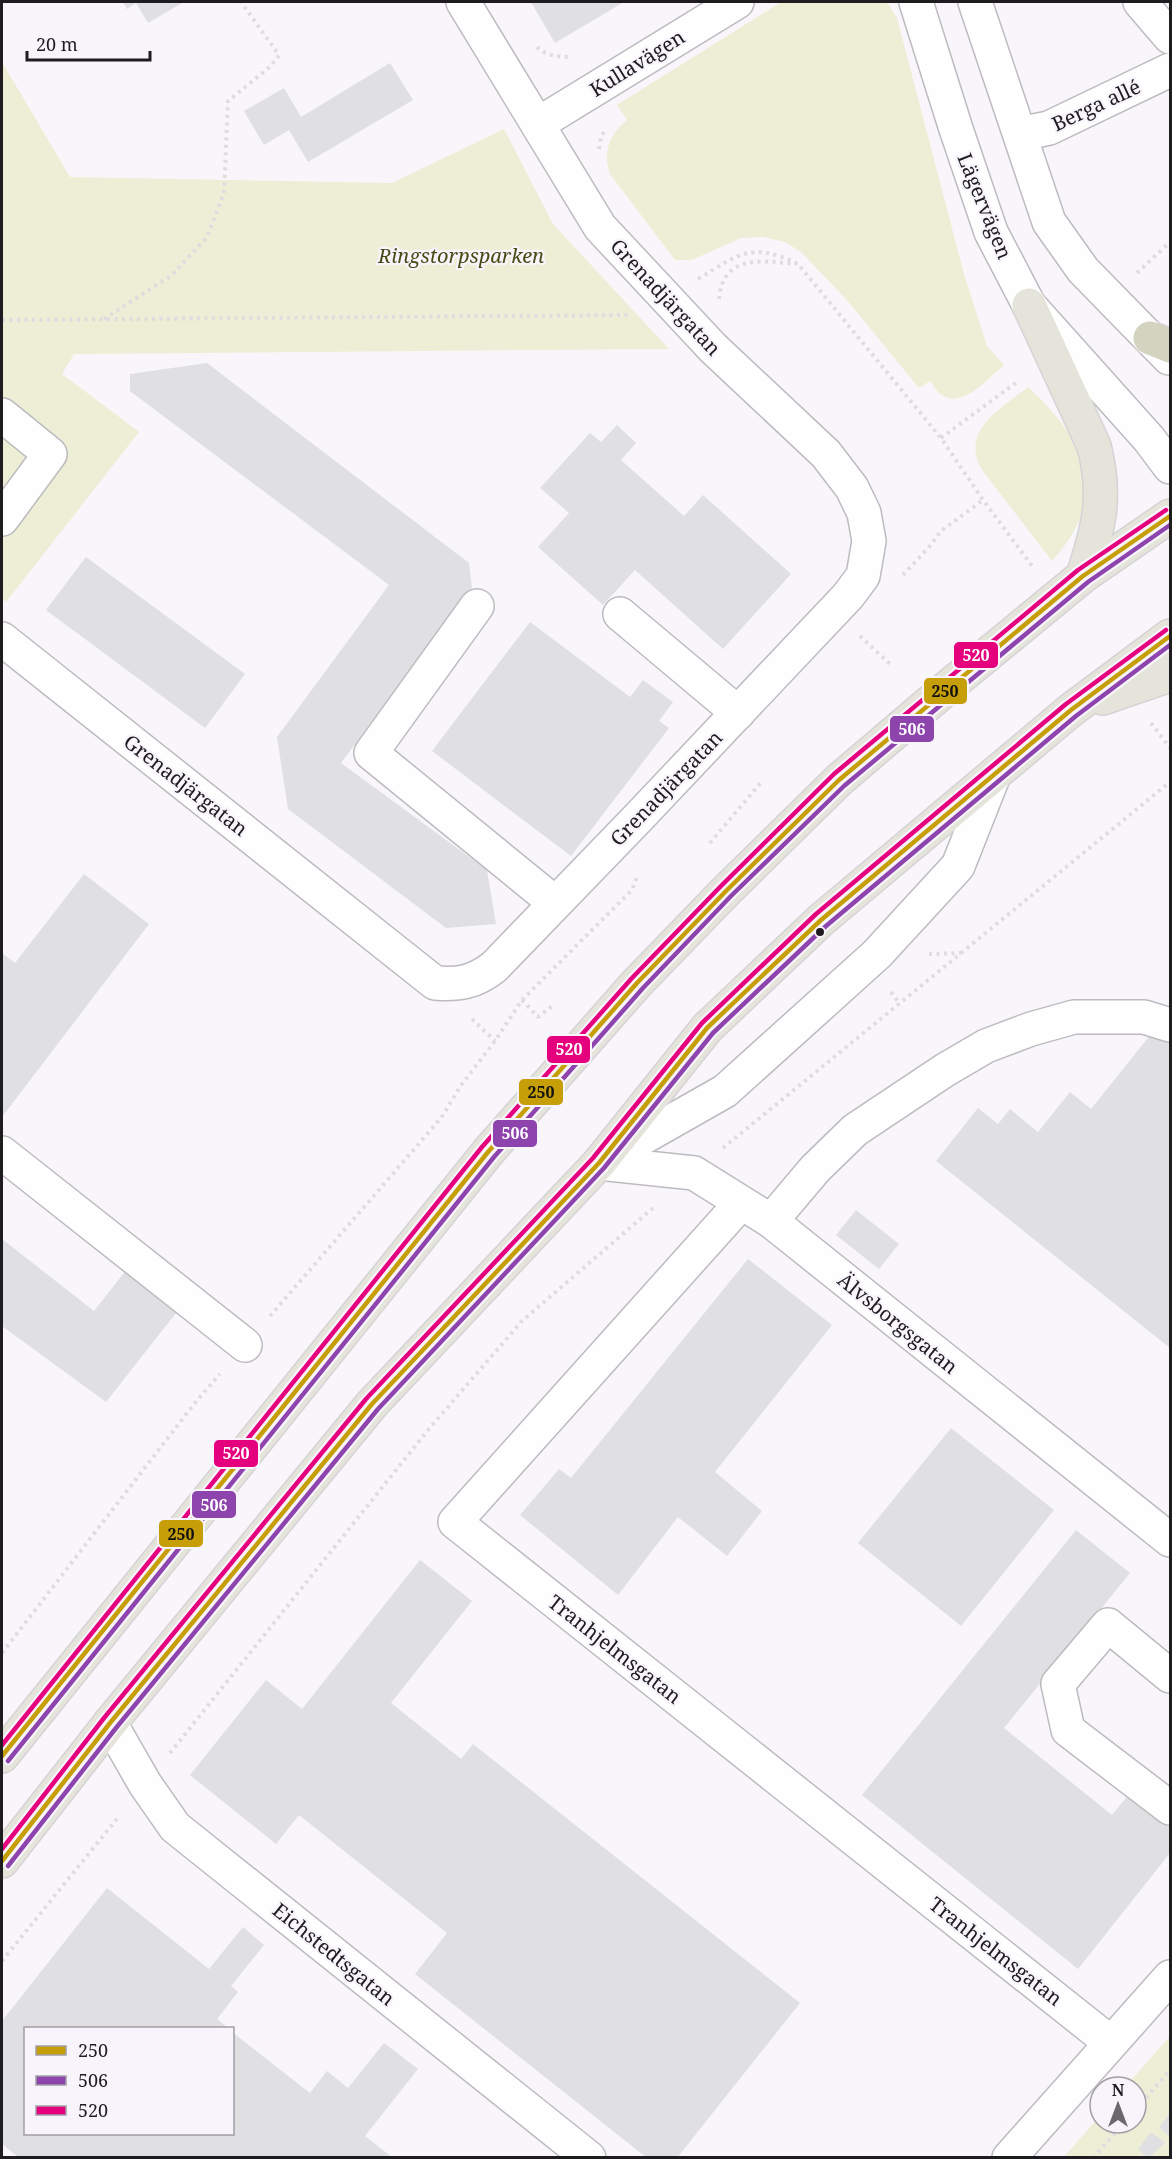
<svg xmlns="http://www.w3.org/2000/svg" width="1172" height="2159" viewBox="0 0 1172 2159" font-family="'Noto Serif',serif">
	<rect width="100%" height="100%" fill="#f8f6fa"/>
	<g fill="#ecefd5">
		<path d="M781 2H887L897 18 964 274 987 346 1004 365C988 378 961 412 939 393 936 390 933 385 930 381L919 388 846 299 801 252 785 242 763 237 741 238 692 260H675L610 174C602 152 610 134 627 120L617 105Z"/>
		<path d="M2 62 70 177 392 183 504 129 553 224 669 349 74 354 62 374 139 432 6 602 2 598Z"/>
		<path d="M1028 387C1085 439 1112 496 1052 561L982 470C959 430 1001 409 1028 387Z"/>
		<path d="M1170 2036V2157L1063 2158 1100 2116V2123H1136V2087H1125Z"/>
	</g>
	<g fill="#e0dfe2">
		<path d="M123 2H184L148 23 136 3 127 9Z"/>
		<path d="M531 2H624L555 43Z"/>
		<path d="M390 63 413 100 308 162 289 130 264 145 244 111 284 88 301 117Z"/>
		<path d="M207 363 469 563 472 588 341 763 487 870 496 924 446 928 288 809 277 737 389 585 130 391V374Z"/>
		<path d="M617 425 636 443 621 460 684 516 703 495 791 574 723 649 635 570 603 605 538 547 569 513 540 488 590 433 601 442Z"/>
		<path d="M86 557 245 674 205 728 46 610Z"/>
		<path d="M530 622 630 697 643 680 673 702 659 721 669 728 571 856 432 751Z"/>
		<path d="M84 874 149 924 2 1117V953L15 963Z"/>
		<path d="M1155 1029 1170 1042V1348L936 1161 978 1108 998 1124 1010 1109 1038 1132 1070 1092 1091 1109Z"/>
		<path d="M856 1210 899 1244 879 1269 836 1235Z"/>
		<path d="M2 1239 94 1311 131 1264 183 1304 106 1402 2 1326Z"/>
		<path d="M748 1259 832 1325 715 1472 762 1511 727 1556 678 1517 618 1595 520 1515 559 1469 571 1478Z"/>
		<path d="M951 1428 1054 1510 961 1626 858 1543Z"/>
		<path d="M1076 1530 1130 1573 1004 1728 1112 1815 1129 1794 1170 1828V1853L1078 1969 862 1795Z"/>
		<path d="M420 1560 472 1601 391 1703 461 1759 473 1744 800 2003 677 2158H647L415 1974 447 1933 299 1815 276 1844 190 1775 266 1680 302 1709Z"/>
		<path d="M107 1888 209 1969 243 1927 264 1945 231 1986 238 1992 217 2019 228 2028H26V2134H232V2032L310 2093 327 2071 348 2088 384 2043 418 2069 365 2136 393 2158H19L2 2144V2021Z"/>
		<path d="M1170 2113V2137L1159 2127Z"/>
		<path d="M1151 2132 1165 2143 1148 2158 1138 2149Z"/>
	</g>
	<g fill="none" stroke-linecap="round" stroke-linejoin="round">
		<defs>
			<g id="minor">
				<path d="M916 2 956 129 991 232 1029 305 1149 439 1170 467"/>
				<path d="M975 2 1049 222 1083 270 1169 358"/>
				<path d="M1140 2 1170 37"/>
				<path d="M538 124 737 2"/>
				<path d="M1020 134 1049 128 1170 70"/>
				<path d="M2 415 50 454 2 519"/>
				<path d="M477 606 371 753 555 903"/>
				<path d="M620 614 738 713"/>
				<path d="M2 639 435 983C459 985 475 982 494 967L637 819 848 596 863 576 869 541 864 513 852 488 826 454 713 348 600 227 463 2"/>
				<path d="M2 1153 245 1345"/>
				<path d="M600 1162 725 1091 877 954 958 866 994 775"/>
				<path d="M599 1163 694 1173 771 1221 1170 1540"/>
				<path d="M741 1203 455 1522 1111 2043"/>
				<path d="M771 1221 815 1169 855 1130 945 1070 986 1046 1031 1029 1074 1017H1144L1170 1025"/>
				<path d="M1170 1676 1108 1625 1058 1684 1068 1730 1170 1808"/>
				<path d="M110 1723 145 1784 175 1827 589 2158"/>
				<path d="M1009 2158 1170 1977"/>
			</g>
			<g id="major">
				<path d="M1029 305 1094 446C1107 497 1099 527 1083 576"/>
				<path d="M1103 698 1170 675"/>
				<path d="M2 1756 488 1152 637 983 726 891 839 780 948 687 1083 576 1170 516"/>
				<path d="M2 1861 110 1723 372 1404 599 1163 707 1028 821 920 1071 710 1170 636"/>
			</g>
			<path id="highway" d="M1150 338 1170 346"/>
		</defs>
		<use href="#minor" stroke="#bdbbbf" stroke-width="36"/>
		<use href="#major" stroke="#d4d3d5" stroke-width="36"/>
		<use href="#highway" stroke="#d4d3d5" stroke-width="36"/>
		<g stroke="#dedcde" stroke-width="4" stroke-dasharray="3 4.5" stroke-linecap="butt">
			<path d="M537 47C546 56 560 57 572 57"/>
			<path d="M599 149 601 137 606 128"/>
			<path d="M1137 273 1170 242"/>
			<path d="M698 279C740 254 750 241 798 264L941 438 983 500 1033 567"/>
			<path d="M719 299C723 255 760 260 794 264"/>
			<path d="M104 319 172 275 207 237 224 193 228 101 271 66 279 55 241 2"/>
			<path d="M2 320 631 315"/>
			<path d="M941 438 1017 382"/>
			<path d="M903 575 930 546 941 531 983 500"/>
			<path d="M860 636 891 665"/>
			<path d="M1151 723 1170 748"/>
			<path d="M710 843 763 780"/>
			<path d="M929 954 961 953"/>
			<path d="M891 992 900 1004"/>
			<path d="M522 1000 538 1017 555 1004"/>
			<path d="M472 1019 495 1041"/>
			<path d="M723 1148 1170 782"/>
			<path d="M270 1316 441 1118 462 1084 495 1041 522 1000 632 890 638 874"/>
			<path d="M2 1653 194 1404 220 1374"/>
			<path d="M170 1753 428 1430 522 1321 653 1208"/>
			<path d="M2 1961 120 1815"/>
			<path d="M1136 2109 1170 2070"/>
			<path d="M1093 2158 1124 2123"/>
		</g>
		<use href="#minor" stroke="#fefefe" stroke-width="33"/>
		<use href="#major" stroke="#e4e4da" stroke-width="33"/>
		<use href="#highway" stroke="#d3d4c0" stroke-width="33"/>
		<defs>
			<g id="bus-1">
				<path d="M2 1756 488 1152 637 983 726 891 839 780 1083 576 1170 516"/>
				<path d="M2 1861 110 1723 372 1404 599 1163 707 1028 821 920 1071 710 1170 636"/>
			</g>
			<g id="bus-2">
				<path d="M8 1761 494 1157 643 988 731 896 844 786 1088 582 1170 525"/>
				<path d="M8 1866 116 1728 378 1409 604 1168 713 1033 826 926 1076 716 1170 645"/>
			</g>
			<g id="bus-3">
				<path d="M2 1745 482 1147 632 978 721 886 834 774 1078 570 1166 510"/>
				<path d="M2 1849 104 1718 366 1399 593 1158 702 1023 816 914 1066 704 1166 630"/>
			</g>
		</defs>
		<use href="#bus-1" stroke="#f8f4fc" stroke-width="9"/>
		<use href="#bus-2" stroke="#f8f4fc" stroke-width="9"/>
		<use href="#bus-3" stroke="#f8f4fc" stroke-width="9"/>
		<use href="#bus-1" stroke="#c69e08" stroke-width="4.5"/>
		<use href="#bus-2" stroke="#8e44ad" stroke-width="4.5"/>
		<use href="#bus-3" stroke="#e5007d" stroke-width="4.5"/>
	</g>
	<circle fill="#1e1c1f" stroke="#f8f4fc" stroke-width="2" cx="820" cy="932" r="5"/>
	<g text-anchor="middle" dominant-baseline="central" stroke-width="4.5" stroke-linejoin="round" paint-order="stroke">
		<g font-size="20" fill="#1e1c1f" stroke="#f8f4fc">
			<text transform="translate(637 63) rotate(-32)">Kullavägen</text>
			<text transform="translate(1096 105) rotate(-25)">Berga allé</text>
			<text transform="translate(985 206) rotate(68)">Lägervägen</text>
			<text transform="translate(666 297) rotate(47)">Grenadjärgatan</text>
			<text transform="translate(186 785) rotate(38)">Grenadjärgatan</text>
			<text transform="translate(666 788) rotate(-46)">Grenadjärgatan</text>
			<text transform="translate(898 1323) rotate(39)">Älvsborgsgatan</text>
			<text transform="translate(615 1649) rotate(38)">Tranhjelmsgatan</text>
			<text transform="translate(996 1951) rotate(38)">Tranhjelmsgatan</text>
			<text transform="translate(334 1954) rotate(39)">Eichstedtsgatan</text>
		</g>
		<g font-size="20" font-style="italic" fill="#474c15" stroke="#f8f4fc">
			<text x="461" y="255">Ringstorpsparken</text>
		</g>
	</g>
	<g stroke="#f8f4fc" stroke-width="2">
		<rect x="953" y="641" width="46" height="28" rx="6" fill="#e5007d"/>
		<rect x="923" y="677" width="45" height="28" rx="6" fill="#c69e08"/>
		<rect x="889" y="715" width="46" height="28" rx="6" fill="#8e44ad"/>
		<rect x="546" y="1035" width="45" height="29" rx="6" fill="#e5007d"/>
		<rect x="518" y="1078" width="46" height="28" rx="6" fill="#c69e08"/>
		<rect x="492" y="1119" width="46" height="29" rx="6" fill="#8e44ad"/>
		<rect x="213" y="1439" width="46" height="29" rx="6" fill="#e5007d"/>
		<rect x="191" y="1490" width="46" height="29" rx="6" fill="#8e44ad"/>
		<rect x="158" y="1519" width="46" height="29" rx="6" fill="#c69e08"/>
	</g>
	<g font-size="16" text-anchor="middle" font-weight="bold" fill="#fff">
		<text x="976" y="661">520</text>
		<text x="912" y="735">506</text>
		<text x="569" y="1055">520</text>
		<text x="515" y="1139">506</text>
		<text x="236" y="1459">520</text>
		<text x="214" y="1511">506</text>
	</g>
	<g font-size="16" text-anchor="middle" font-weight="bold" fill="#111">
		<text x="945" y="697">250</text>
		<text x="541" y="1098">250</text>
		<text x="181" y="1540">250</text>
	</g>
	<rect width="1172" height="2159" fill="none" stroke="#1e1c1f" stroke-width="6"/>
	<rect x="24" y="2027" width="210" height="108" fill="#f8f4fc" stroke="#a19ea4" stroke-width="1.5"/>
	<rect x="36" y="2046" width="30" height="9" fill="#c69e08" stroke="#a19ea4" stroke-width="1.5"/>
	<text x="78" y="2057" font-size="18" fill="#1e1c1f">250</text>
	<rect x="36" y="2076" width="30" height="9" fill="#8e44ad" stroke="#a19ea4" stroke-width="1.5"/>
	<text x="78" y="2087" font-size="18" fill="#1e1c1f">506</text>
	<rect x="36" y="2106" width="30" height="9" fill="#e5007d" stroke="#a19ea4" stroke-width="1.5"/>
	<text x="78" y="2117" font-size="18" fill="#1e1c1f">520</text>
	<g transform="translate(1118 2105)"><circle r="28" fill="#f8f4fc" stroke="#a19ea4" stroke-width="1.5"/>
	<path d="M0-4.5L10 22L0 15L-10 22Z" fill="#6a686c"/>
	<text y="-9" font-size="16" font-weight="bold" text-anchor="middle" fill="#1e1c1f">N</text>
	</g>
	<path d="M27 51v9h123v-9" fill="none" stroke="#1e1c1f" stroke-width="3"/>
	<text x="36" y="51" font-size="18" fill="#1e1c1f" stroke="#f8f4fc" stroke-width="4.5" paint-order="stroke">20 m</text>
</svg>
